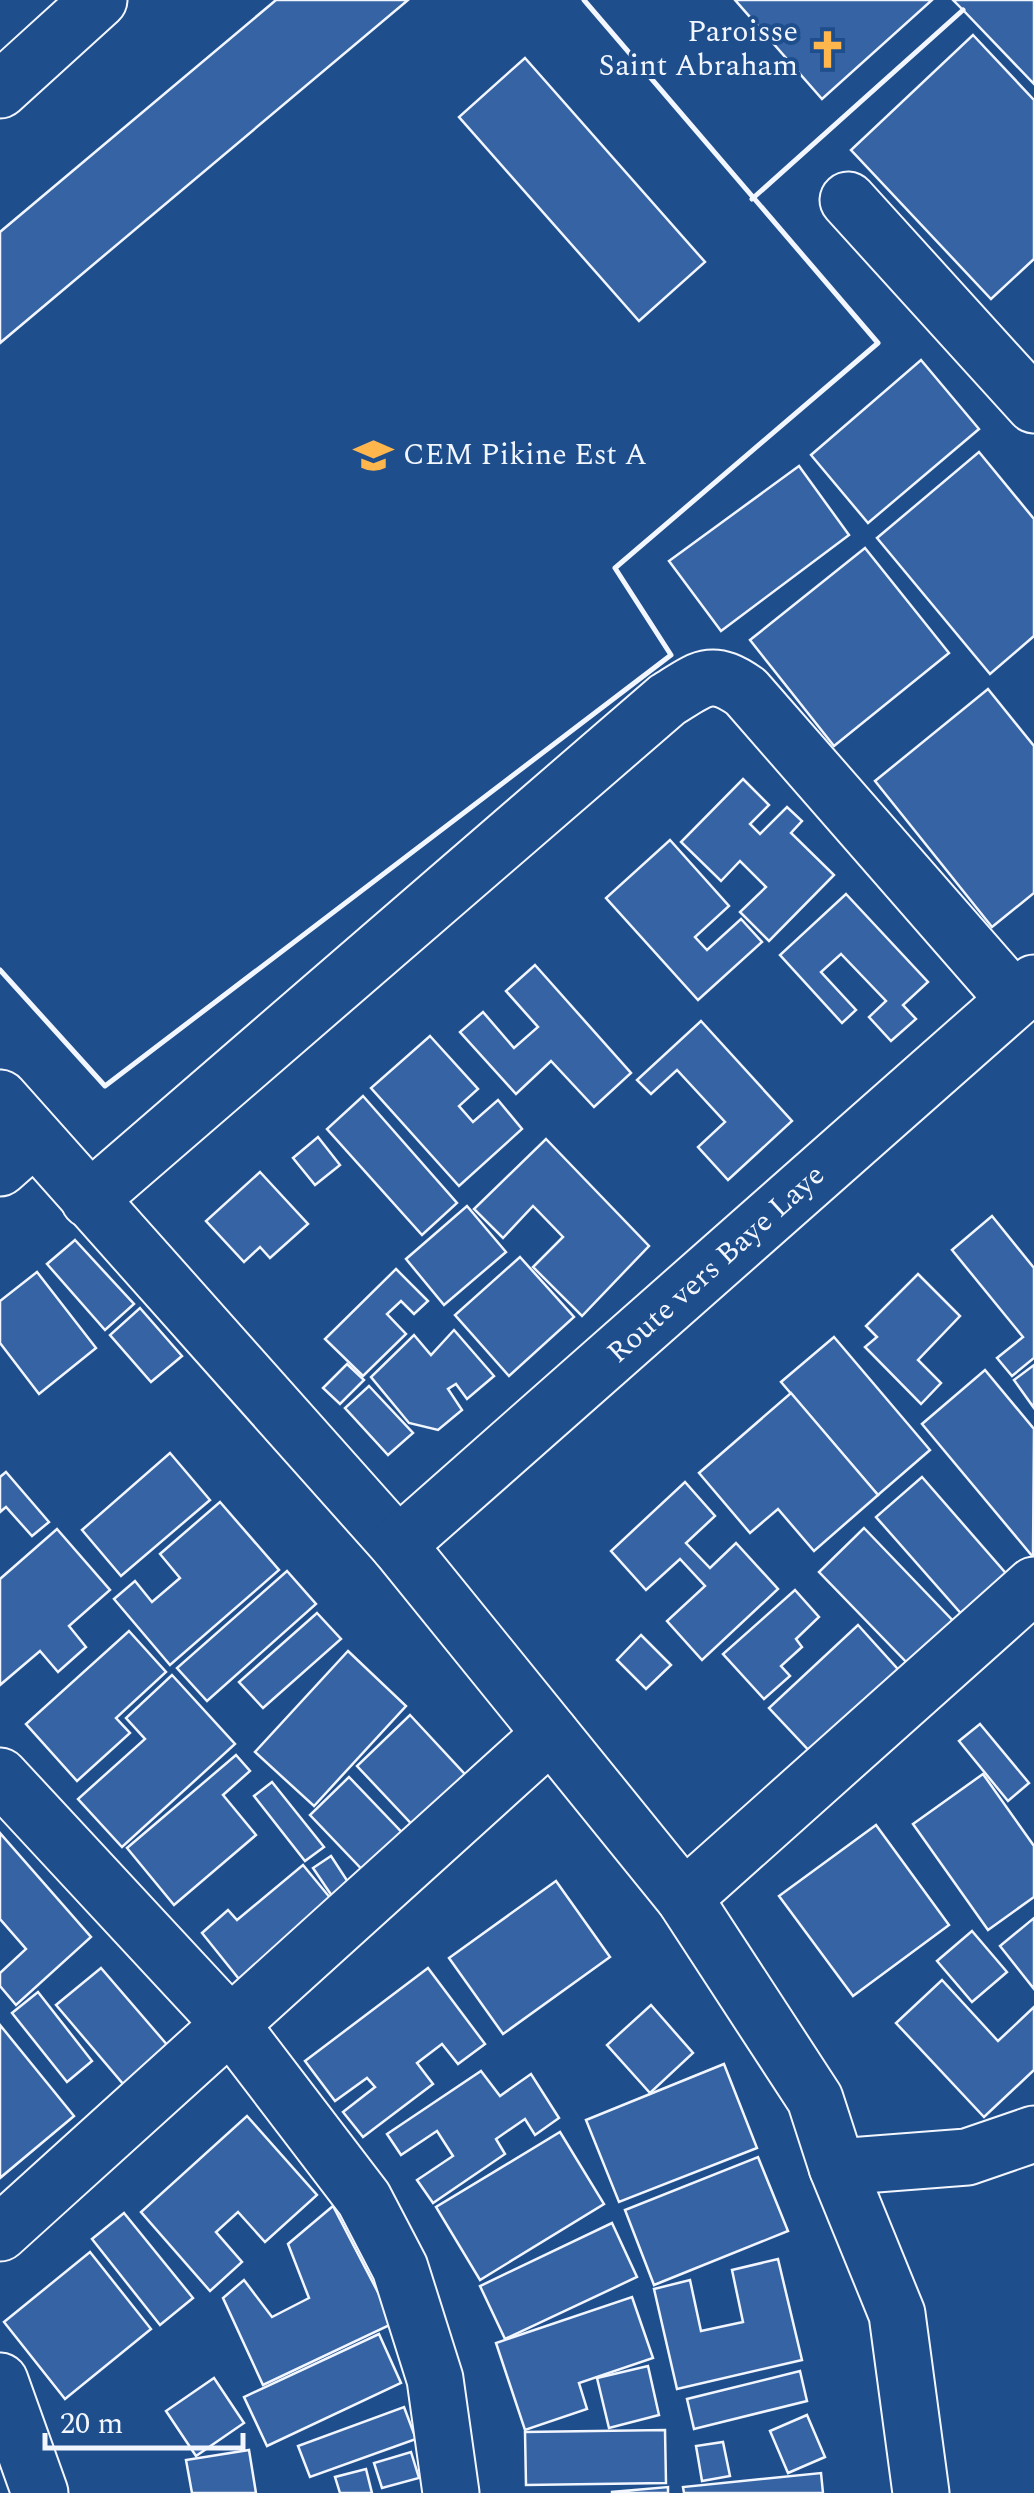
<svg xmlns="http://www.w3.org/2000/svg" width="1034" height="2493" viewBox="0 0 1034 2493" font-family="Spectral,serif">
	<rect width="100%" height="100%" fill="#1f4e8c"/>
	<g fill="#3563a3" stroke="#f2f6ff" stroke-width="2.5">
		<path d="M276 0H408L0 343V232Z"/>
		<path d="M735 0H932L822 99Z"/>
		<path d="M953 0H1034V84L963 10Z"/>
		<path d="M973 35 1034 100V259L991 299 851 150Z"/>
		<path d="M525 58 705 262 639 321 459 117Z"/>
		<path d="M921 360 979 429 868 523 811 455Z"/>
		<path d="M979 452 1034 519V636L990 674 877 538Z"/>
		<path d="M799 466 849 535 721 631 669 561Z"/>
		<path d="M865 548 949 653 834 746 750 640Z"/>
		<path d="M988 689 1034 746V893L992 927 875 781Z"/>
		<path d="M743 779 769 805 750 824 760 834 787 807 802 821 791 833 834 875 769 941 740 912 766 887 740 861 721 881 681 842Z"/>
		<path d="M670 840 729 906 695 937 707 950 741 919 762 942 698 1000 606 898Z"/>
		<path d="M846 894 928 982 903 1005 916 1019 891 1041 869 1017 886 1001 841 954 821 972 856 1010 842 1023 780 955Z"/>
		<path d="M535 965 631 1073 594 1107 551 1061 516 1094 460 1032 483 1012 514 1048 538 1027 506 991Z"/>
		<path d="M701 1021 792 1121 728 1180 698 1147 725 1122 677 1070 651 1094 637 1080Z"/>
		<path d="M430 1036 478 1089 459 1106 473 1122 498 1100 522 1129 459 1186 371 1088Z"/>
		<path d="M363 1096 457 1203 422 1235 327 1129Z"/>
		<path d="M318 1137 340 1165 315 1185 293 1158Z"/>
		<path d="M546 1139 649 1246 582 1316 533 1267 563 1237 533 1206 503 1238 474 1209Z"/>
		<path d="M260 1172 308 1224 270 1258 260 1247 244 1262 206 1221Z"/>
		<path d="M467 1206 506 1252 444 1305 406 1259Z"/>
		<path d="M992 1216 1034 1268V1358L1012 1376 997 1358 1023 1337 952 1250Z"/>
		<path d="M75 1240 134 1304 105 1330 47 1264Z"/>
		<path d="M520 1257 574 1317 509 1376 455 1315Z"/>
		<path d="M396 1269 428 1301 414 1314 401 1301 387 1314 406 1334 363 1376 325 1339Z"/>
		<path d="M37 1272 96 1348 39 1394 0 1343V1301Z"/>
		<path d="M918 1274 960 1316 918 1360 941 1383 921 1404 865 1347 877 1337 866 1326Z"/>
		<path d="M140 1308 182 1356 151 1382 110 1335Z"/>
		<path d="M454 1330 494 1376 467 1399 456 1384 448 1389 462 1410 438 1430 409 1423 371 1377 414 1335 431 1355Z"/>
		<path d="M834 1337 930 1450 878 1495 781 1382Z"/>
		<path d="M347 1364 364 1380 340 1404 323 1388Z"/>
		<path d="M1034 1365V1408L1014 1380Z"/>
		<path d="M985 1370 1034 1429 1033 1557 922 1424Z"/>
		<path d="M369 1386 413 1433 388 1455 345 1408Z"/>
		<path d="M791 1393 878 1495 814 1551 778 1509 750 1533 699 1473Z"/>
		<path d="M170 1453 210 1500 121 1576 82 1530Z"/>
		<path d="M6 1472 49 1522 32 1536 6 1507 0 1512V1477Z"/>
		<path d="M922 1477 1017 1586 972 1626 876 1517Z"/>
		<path d="M685 1482 715 1516 686 1543 710 1568 736 1543 778 1589 702 1660 667 1621 705 1586 680 1559 646 1590 611 1551Z"/>
		<path d="M220 1502 279 1570 170 1665 114 1599 135 1581 152 1602 180 1578 160 1554Z"/>
		<path d="M864 1528 958 1626 914 1670 819 1572Z"/>
		<path d="M57 1529 110 1590 69 1626 86 1647 58 1672 40 1651 0 1685V1579Z"/>
		<path d="M287 1571 316 1604 207 1701 177 1668Z"/>
		<path d="M795 1590 819 1617 796 1639 802 1647 781 1666 790 1676 764 1699 723 1654Z"/>
		<path d="M317 1613 341 1639 263 1708 239 1682Z"/>
		<path d="M858 1625 904 1676 815 1757 769 1708Z"/>
		<path d="M129 1631 166 1672 116 1718 130 1733 77 1781 26 1724Z"/>
		<path d="M641 1635 671 1665 646 1689 617 1660Z"/>
		<path d="M348 1651 406 1706 314 1806 255 1752Z"/>
		<path d="M172 1675 235 1744 122 1847 78 1799 145 1739 126 1718Z"/>
		<path d="M410 1715 475 1785 421 1834 357 1766Z"/>
		<path d="M980 1724 1029 1783 1008 1801 959 1741Z"/>
		<path d="M236 1755 250 1771 223 1795 256 1835 174 1905 127 1848Z"/>
		<path d="M983 1774 1034 1846V1897L988 1930 913 1824Z"/>
		<path d="M349 1777 413 1844 374 1882 310 1815Z"/>
		<path d="M272 1782 324 1847 305 1861 254 1796Z"/>
		<path d="M876 1825 949 1925 853 1996 779 1896Z"/>
		<path d="M0 1833 91 1937 16 2005 0 1986V1973L26 1949 0 1919Z"/>
		<path d="M331 1856 350 1885 332 1896 313 1868Z"/>
		<path d="M303 1865 341 1911 247 1989 202 1933 228 1910 237 1920Z"/>
		<path d="M556 1881 610 1957 503 2034 449 1958Z"/>
		<path d="M1034 1918V1989L1000 1946Z"/>
		<path d="M972 1931 1007 1972 972 2002 937 1961Z"/>
		<path d="M101 1968 169 2047 124 2085 56 2005Z"/>
		<path d="M428 1968 485 2044 458 2064 442 2044 417 2063 433 2084 363 2137 343 2112 375 2087 367 2078 335 2101 305 2061Z"/>
		<path d="M942 1980 998 2041 1034 2007V2070L984 2117 896 2023Z"/>
		<path d="M38 1992 92 2061 67 2082 12 2013Z"/>
		<path d="M651 2005 693 2053 650 2093 607 2045Z"/>
		<path d="M0 2025 74 2116 0 2178Z"/>
		<path d="M724 2064 757 2148 619 2202 586 2120Z"/>
		<path d="M481 2071 500 2096 531 2074 559 2118 535 2135 525 2119 496 2139 505 2154 433 2203 417 2180 453 2156 437 2131 401 2155 387 2134Z"/>
		<path d="M247 2116 317 2195 265 2242 238 2212 216 2232 242 2262 210 2291 141 2212Z"/>
		<path d="M560 2132 604 2204 480 2280 436 2207Z"/>
		<path d="M758 2157 788 2231 654 2285 625 2210Z"/>
		<path d="M333 2206 394 2323 263 2385 223 2298 244 2280 272 2317 309 2298 288 2244Z"/>
		<path d="M124 2213 193 2298 160 2325 92 2239Z"/>
		<path d="M612 2223 637 2277 505 2339 480 2286Z"/>
		<path d="M90 2252 151 2329 65 2399 4 2322Z"/>
		<path d="M778 2259 802 2360 677 2389 654 2289 690 2280 701 2331 743 2322 732 2270Z"/>
		<path d="M632 2297 653 2358 579 2383 587 2409 525 2430 496 2343Z"/>
		<path d="M379 2334 401 2383 267 2446 244 2397Z"/>
		<path d="M648 2366 659 2415 609 2428 597 2378Z"/>
		<path d="M800 2371 807 2401 694 2429 687 2399Z"/>
		<path d="M214 2378 244 2423 196 2456 166 2411Z"/>
		<path d="M404 2407 416 2439 310 2477 298 2446Z"/>
		<path d="M807 2415 825 2457 788 2473 770 2431Z"/>
		<path d="M665 2430 666 2483 526 2485 525 2432Z"/>
		<path d="M723 2442 730 2476 702 2481 696 2446Z"/>
		<path d="M249 2450 256 2493H192L186 2460Z"/>
		<path d="M411 2452 419 2478 382 2488 374 2463Z"/>
		<path d="M366 2469 372 2493H340L335 2477Z"/>
		<path d="M821 2473 823 2493H684L683 2487Z"/>
		<path d="M668 2487V2493H612V2492Z"/>
	</g>
	<g fill="none" stroke-linecap="round" stroke-linejoin="round">
		<defs>
			<g id="minor">
				<path d="M0 90 99 0"/>
				<path d="M848 200 1034 405"/>
				<path d="M0 1098 398 1545 684 1898 815 2099 837 2167 897 2314 921 2493"/>
				<path d="M0 1168 34 1138"/>
				<path d="M89 1200 667 700C701 679 711 667 746 692L1014 999"/>
				<path d="M398 1545 1034 983"/>
				<path d="M0 1776 232 2026 364 2199 400 2268 435 2379 451 2493"/>
				<path d="M684 1898 1034 1585"/>
				<path d="M837 2167 967 2157 1034 2134"/>
				<path d="M0 2233 551 1734"/>
				<path d="M0 2381 40 2493"/>
			</g>
		</defs>
		<use href="#minor" stroke="#f2f6ff" stroke-width="59"/>
		<use href="#minor" stroke="#1f4e8c" stroke-width="55"/>
		<g stroke="#f2f6ff" stroke-width="5">
			<path d="M752 199 963 10"/>
			<path d="M0 970 105 1086 671 655 615 568 878 343 584 0"/>
		</g>
	</g>
	<defs>
		<symbol id="church-bare" viewBox="-9 -9 18 18"><path d="M-1.2-6h2.4v3.5h3.3v2.4h-3.3V6h-2.4V-.1h-3.3v-2.4h3.3Z" fill="#ffb74d" stroke="#1f4e8c" stroke-width="2.5" paint-order="stroke"/></symbol>
		<symbol id="school-bare" viewBox="-9 -9 18 18"><path d="M0-5L7-2L0 1L-7-2ZM-4 1L0 2.5L4 1V4Q0 6-4 4Z" fill="#ffb74d" stroke="#1f4e8c" stroke-width="2.5" paint-order="stroke"/></symbol>
	</defs>
	<g fill-rule="evenodd">
		<use href="#church-bare" x="800" y="22" width="55" height="55"/>
		<use href="#school-bare" x="346" y="428" width="55" height="55"/>
	</g>
	<g text-anchor="middle" dominant-baseline="central" stroke-width="8" stroke-linejoin="round" paint-order="stroke">
		<g font-size="30" fill="#f2f6ff" stroke="#1f4e8c" text-anchor="end">
			<text x="798" y="32">Paroisse<tspan x="798" dy="34">Saint Abraham</tspan></text>
			<text x="403" y="455" text-anchor="start">CEM Pikine Est A</text>
		</g>
		<g font-size="30" fill="#f2f6ff" stroke="#1f4e8c">
			<text transform="translate(716 1264) rotate(-42)">Route vers Baye Laye</text>
		</g>
	</g>
	<path d="M45 2433v15h198v-15" fill="none" stroke="#f2f6ff" stroke-width="5"/>
	<text x="60" y="2433" font-size="30" fill="#f2f6ff" stroke="#1f4e8c" stroke-width="8" paint-order="stroke">20 m</text>
</svg>
